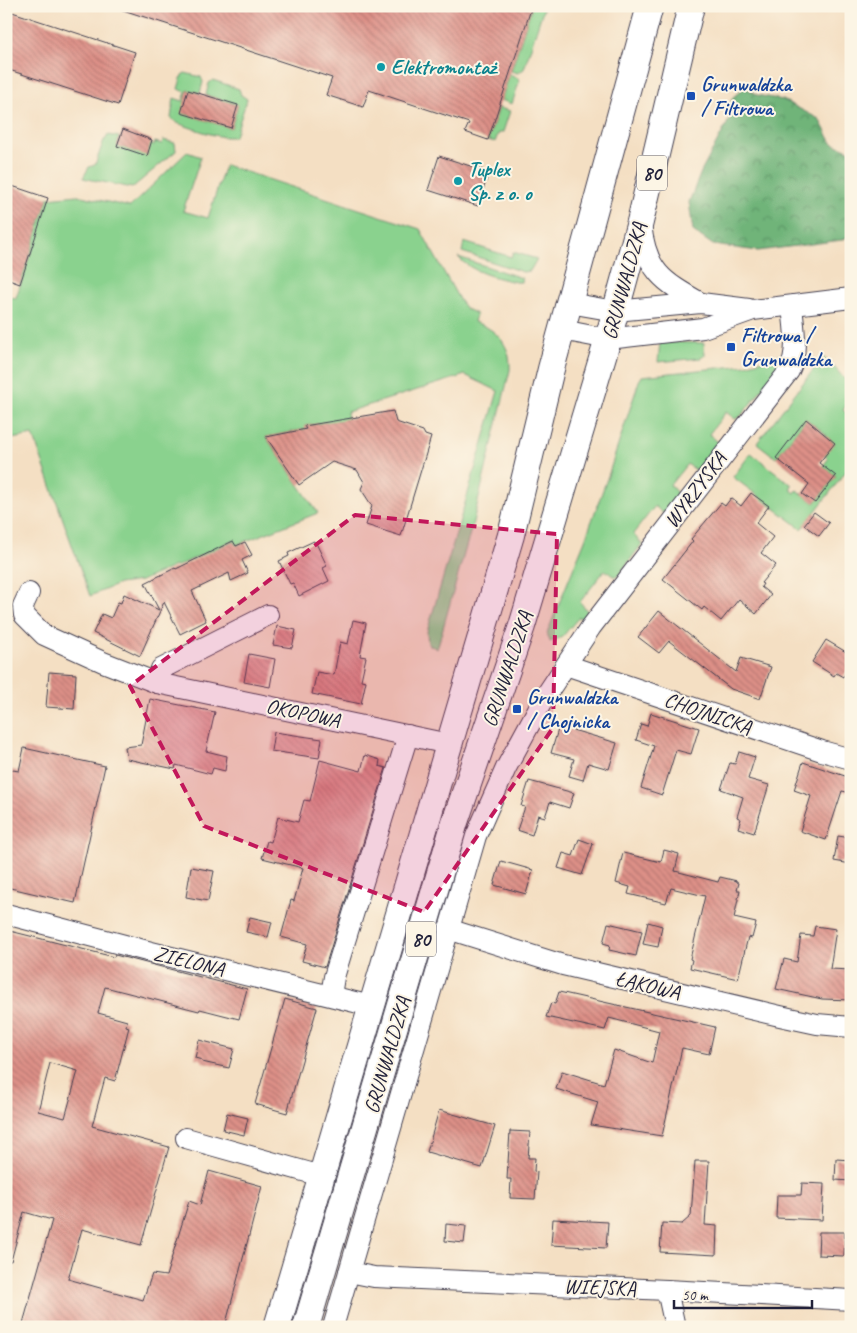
<svg xmlns="http://www.w3.org/2000/svg" width="857" height="1333" viewBox="0 0 857 1333" font-family="Caveat,sans-serif">
	<defs>
		<pattern id="forest-crowns" width="20" height="18" patternUnits="userSpaceOnUse" patternTransform="scale(1.25)"><rect width="20" height="18" fill="#6fb479"/><path d="M2 6a3 3 0 1 1 6 0M12 15a3 3 0 1 1 6 0" fill="none" stroke="#5b9264"/></pattern>
		<pattern id="building-back-hatch" width="6" height="6" patternUnits="userSpaceOnUse" patternTransform="scale(1.25)"><rect width="6" height="6" fill="#dd9087"/><path d="M-1 5l2 2M0 0l6 6M5-1l2 2" fill="none" stroke="#b37570"/></pattern>
	</defs>
	<rect width="100%" height="100%" fill="#fcf5e5"/>
	<filter id="ink" filterUnits="userSpaceOnUse"><feTurbulence type="fractalNoise" baseFrequency=".02" numOctaves="2"/><feDisplacementMap in="SourceGraphic" scale="10" xChannelSelector="R" yChannelSelector="G"/><feConvolveMatrix kernelMatrix="1 2 1 2 8 2 1 2 1" color-interpolation-filters="sRGB"/></filter>
	<filter id="wash" filterUnits="userSpaceOnUse"><feTurbulence type="fractalNoise" baseFrequency=".0096" numOctaves="4" result="noise"/><feDisplacementMap in="SourceGraphic" scale="20" xChannelSelector="R" yChannelSelector="G"/><feGaussianBlur stdDeviation="1.12" result="paint"/><feColorMatrix in="noise" values="0 0 0 0 0 0 0 0 0 0 0 0 0 0 0 0 0 1.4 0 .05"/><feComposite in="paint" operator="in"/></filter>
	<g filter="url(#wash)">
		<rect width="100%" height="100%" fill="#f4dfc3"/>
		<g fill="#8ad28e" stroke="#567a64">
			<path d="M532 6H541L543 10 524 69 518 73 511 71Z"/>
			<path d="M185 73 201 77 203 82 200 93 188 90 182 113 231 128 238 105 206 95 209 83 213 80 239 89 241 95 247 99 235 136C223 141 190 127 177 123L171 118 174 98 183 101 186 92 178 89 182 75Z"/>
			<path d="M510 74 518 78 519 82 512 104 501 100Z"/>
			<path d="M499 108 510 111 503 132 498 134 495 142 488 140Z"/>
			<path d="M108 135 119 137 117 146 146 155 150 144 154 145 155 142 162 144 163 140 175 143 176 151 132 188 83 178 89 167 95 165 104 140 106 139Z"/>
			<path d="M187 152 201 157 183 211 208 218 225 165 420 229 460 301 466 309 476 314 474 322C497 329 511 345 510 370L472 526 437 649 428 644 427 632 498 391 465 375 347 412 348 419 305 426 306 429 266 437 318 513 236 545 233 540 178 566H175L141 581 119 584 90 596 33 435 6 440V296L16 298 48 198 77 195 130 207Z"/>
			<path d="M464 242 511 257 513 252 537 259 530 271 523 272 462 252Z"/>
			<path d="M458 257 522 278 521 282H516C496 278 471 272 458 257Z"/>
			<path d="M660 342 704 343 705 355 701 358 658 362Z"/>
			<path d="M785 353 781 365 740 417 735 419 726 412 709 434 718 442V446L700 469 696 470 687 464 670 485 679 495 668 512 662 513 655 506 633 534 642 544 618 576H613L605 570 580 602 588 612 584 620 579 617 562 637 550 642 547 633 585 540 609 473 639 381 642 376 746 365Z"/>
			<path d="M823 357 834 367 851 386V400L843 410 851 417V465L802 529 733 477 751 453 792 485 790 489 795 493 797 490 815 503 836 476 823 466 828 459 825 455 826 434 806 419 776 458 757 443Z"/>
		</g>
		<path fill="url(#forest-crowns)" stroke="#486b5a" d="M745 87 757 95 783 100 819 119 832 143 851 151V235L842 240 758 251 713 245 693 231 689 202 701 172 729 120 732 98Z"/>
		<g id="blocks">
			<g fill="url(#building-back-hatch)" fill-rule="evenodd">
				<path d="M121 6H532L488 140 465 132 469 123 369 90 363 107 326 95 332 78 120 9Z"/>
				<path d="M6 10 135 52 118 105 6 69Z"/>
				<path d="M188 90 238 105 231 128 181 113Z"/>
				<path d="M123 129 152 140 147 156 117 146Z"/>
				<path d="M439 156 489 172 478 206 428 190Z"/>
				<path d="M6 184 48 198 20 284 6 279Z"/>
				<path d="M393 411 396 422 423 431 425 435 431 437 401 536 366 525 372 506 361 489 364 482 357 470 332 462 299 485 266 437 306 429 304 426Z"/>
				<path d="M806 419 835 443 819 463 836 476 815 503 802 494 809 484 776 458Z"/>
				<path d="M751 493 769 506 756 523 773 537 761 553 776 565 761 583 763 584 761 587 771 595 756 614 739 599 721 621 704 607 702 610 663 579 693 541 691 539 721 503 725 506 731 498 741 506Z"/>
				<path d="M814 512 829 523 819 536 804 525Z"/>
				<path d="M233 541 236 546 245 542 252 555 242 560 248 573 231 581 229 573 192 591 206 621 180 634 164 602 140 656 93 633 102 614 111 618 118 602 121 603 124 594 159 610 145 583 175 568 176 569Z"/>
				<path d="M314 541 315 544 316 543 327 566 323 568 329 581 299 596 293 583 290 584 279 561 289 556 288 553Z"/>
				<path d="M659 611 736 672 741 658 771 667 760 699 731 689 669 641 659 653 638 637Z"/>
				<path d="M353 620 366 623 360 656 366 657 361 680 366 681 361 704 312 694 317 672 334 675 340 642 348 644Z"/>
				<path d="M277 626 296 630 292 648 273 645Z"/>
				<path d="M826 640 851 655V665L843 677 836 673 834 676 812 662Z"/>
				<path d="M249 654 275 659 270 687 244 682Z"/>
				<path d="M49 672 76 674 74 709 46 707Z"/>
				<path d="M150 699 215 712 206 751 227 756 225 771 213 768 211 774 176 765 175 769 127 759 125 747 141 745Z"/>
				<path d="M651 713 699 728 691 754 676 750 662 795 641 788 654 746 636 740 641 724 647 726Z"/>
				<path d="M559 726 617 743 609 769 588 763 583 780 569 776 574 759 551 753Z"/>
				<path d="M274 732 322 739 319 758 271 751Z"/>
				<path d="M24 748 105 766 75 903 6 887V769L19 771Z"/>
				<path d="M739 752 755 757 748 779 769 785 754 833 738 828 741 819 737 817 743 797 721 789 730 763 735 764Z"/>
				<path d="M365 755 380 760 379 766 386 768 325 967 302 961 307 944 281 937 291 900 294 901 303 868 262 858 267 841 271 842 278 817 298 822 304 800 310 801 320 760 361 771Z"/>
				<path d="M803 762 851 778V793L842 791 826 840 800 831 811 796 794 790Z"/>
				<path d="M529 781 574 793 569 808 550 802 545 817 538 815 532 835 517 830 525 807 521 806Z"/>
				<path d="M838 836 851 838V864L834 861Z"/>
				<path d="M579 839 593 844 582 875 558 868 563 853 573 856Z"/>
				<path d="M664 850 679 854 675 871 718 882 720 877 737 881V882L739 883 737 890H740L734 918 756 923 752 938 748 937 738 979 690 968 692 960 690 959 705 896 671 888 666 903 628 894 630 887 616 883 623 853 661 862Z"/>
				<path d="M501 861 533 870 526 894 494 885Z"/>
				<path d="M191 867 214 871 208 901 186 897Z"/>
				<path d="M250 917 272 922 268 937 246 932Z"/>
				<path d="M648 922 662 926 658 947 643 944Z"/>
				<path d="M608 923 642 931 636 956 609 950 610 945 603 943Z"/>
				<path d="M815 926 836 929 830 969 851 970V1000L822 999 776 989 784 959 797 962 801 935 813 936Z"/>
				<path d="M6 930 114 957 115 955 247 989 239 1019 200 1009 199 1011 105 987 98 1013 127 1021 126 1026 129 1027 115 1081 105 1078 92 1126 169 1147 141 1245 82 1229 68 1279 143 1300 152 1274 166 1276 189 1201 200 1205 209 1171 262 1186 225 1327H22L52 1220 24 1212 11 1261H6ZM50 1063 78 1071 65 1118 38 1111Z"/>
				<path d="M559 992 715 1027 709 1054 682 1048 662 1136 591 1125 598 1102 556 1089 562 1071 604 1084 614 1050 652 1063 659 1031 609 1018 605 1030 546 1017 551 1003 555 1004Z"/>
				<path d="M285 999 317 1008 287 1113 255 1104Z"/>
				<path d="M199 1040 234 1049 229 1068 202 1062V1060L195 1058Z"/>
				<path d="M439 1110 495 1126 482 1168 427 1152Z"/>
				<path d="M227 1113 248 1118 244 1135 223 1130Z"/>
				<path d="M510 1131 530 1132 528 1158H535L534 1171 537 1172 535 1199 510 1198 511 1179H507Z"/>
				<path d="M836 1159 851 1160V1181L835 1180Z"/>
				<path d="M695 1161H709L705 1225 717 1226 716 1255 660 1252 662 1223 682 1224 691 1216Z"/>
				<path d="M802 1183 824 1184 822 1220 776 1218 777 1195H801Z"/>
				<path d="M553 1219 608 1222 606 1248 551 1245Z"/>
				<path d="M446 1224 466 1226 464 1243 445 1241Z"/>
				<path d="M819 1232H845L844 1256 818 1255Z"/>
			</g>
		</g>
	</g>
	<g filter="url(#ink)">
		<use href="#blocks" fill-opacity="0" stroke="#423e4f" stroke-width="1"/>
		<g fill="none" stroke-linecap="round" stroke-linejoin="round">
			<defs>
				<g id="minor">
					<path d="M641 224C646 271 662 281 701 303"/>
					<path d="M569 303 615 311 701 303 749 309"/>
					<path d="M562 330 608 339 703 328 753 310 851 298"/>
					<path d="M29 593 23 606 24 615 44 635 103 662 157 683 449 744"/>
					<path d="M566 665 822 751 851 759"/>
					<path d="M157 683 161 669 268 615"/>
					<path d="M6 914 151 952 371 1006"/>
					<path d="M448 929 563 965 780 1016 817 1024 851 1027"/>
					<path d="M331 995 334 977 408 735"/>
					<path d="M186 1138 321 1176"/>
					<path d="M349 1272 374 1277 667 1290 851 1300"/>
					<path d="M667 1290 675 1327"/>
					<path d="M333 1327 476 836 506 768 544 698 591 627 789 371C799 350 794 328 792 306"/>
				</g>
				<g id="major">
					<path d="M277 1327 511 535 551 369 650 6"/>
					<path d="M306 1327 455 822 522 626 608 339 640 222 691 6"/>
				</g>
			</defs>
			<use href="#minor" stroke="#423e4f" stroke-width="22"/>
			<use href="#major" stroke="#423e4f" stroke-width="28"/>
			<use href="#minor" stroke="#fff" stroke-width="20"/>
			<use href="#major" stroke="#fff" stroke-width="26"/>
		</g>
	</g>
	<path fill="#c2185b" fill-opacity="0.2" stroke="#c2185b" stroke-width="4" stroke-dasharray="10 6" stroke-linejoin="round" d="M355 515 557 534 553 728 424 912 204 826 130 686Z"/>
	<g fill="#0f9aa8" stroke="#fcf5e5" stroke-width="2">
		<circle cx="381" cy="67" r="5"/>
		<circle cx="458" cy="181" r="5"/>
	</g>
	<g fill="#1a4fb4" stroke="#fcf5e5" stroke-width="2">
		<rect x="686" y="91" width="10" height="10" rx="2.5"/>
		<rect x="726" y="342" width="10" height="10" rx="2.5"/>
		<rect x="512" y="704" width="10" height="10" rx="2.5"/>
	</g>
	<g text-anchor="middle" dominant-baseline="central" stroke-width="4" stroke-linejoin="round" paint-order="stroke">
		<g fill="#fcf5e5" stroke="#63616e" stroke-width="1">
			<rect x="637" y="155.5" width="30" height="35" rx="4"/>
			<rect x="406" y="921.5" width="30" height="35" rx="4"/>
		</g>
		<g font-size="20" font-weight="bold" fill="#22223b">
			<text x="652" y="173">80</text>
			<text x="421" y="939">80</text>
		</g>
		<g font-size="21" font-weight="bold" fill="#0d838f" stroke="#fcf5e5" text-anchor="start">
			<text x="391" y="67">Elektromontaż</text>
			<text x="468" y="169">Tuplex<tspan x="468" dy="24">Sp. z o. o</tspan></text>
		</g>
		<g font-size="21" font-weight="bold" fill="#164399" stroke="#fcf5e5" text-anchor="start">
			<text x="701" y="84">Grunwaldzka<tspan x="701" dy="24">/ Filtrowa</tspan></text>
			<text x="741" y="335">Filtrowa /<tspan x="741" dy="24">Grunwaldzka</tspan></text>
			<text x="527" y="697">Grunwaldzka<tspan x="527" dy="24">/ Chojnicka</tspan></text>
		</g>
		<g font-size="21" fill="#22223b" stroke="#fcf5e5">
			<text transform="translate(624 281) rotate(-75)">GRUNWALDZKA</text>
			<text transform="translate(695 490) rotate(-53)">WYRZYSKA</text>
			<text transform="translate(507 669) rotate(-72)">GRUNWALDZKA</text>
			<text transform="translate(303 713) rotate(12)">OKOPOWA</text>
			<text transform="translate(708 713) rotate(19)">CHOJNICKA</text>
			<text transform="translate(189 961) rotate(14)">ZIELONA</text>
			<text transform="translate(648 985) rotate(13)">ŁĄKOWA</text>
			<text transform="translate(387 1055) rotate(-74)">GRUNWALDZKA</text>
			<text transform="translate(600 1287) rotate(2)">WIEJSKA</text>
		</g>
	</g>
	<rect width="857" height="1333" fill="none" stroke="#fcf5e5" stroke-width="25"/>
	<path d="M674 1300v8h138v-8" fill="none" stroke="#22223b" stroke-width="2.5"/>
	<text x="682" y="1300" font-size="15" fill="#22223b" stroke="#fcf5e5" stroke-width="4" paint-order="stroke">50 m</text>
</svg>
